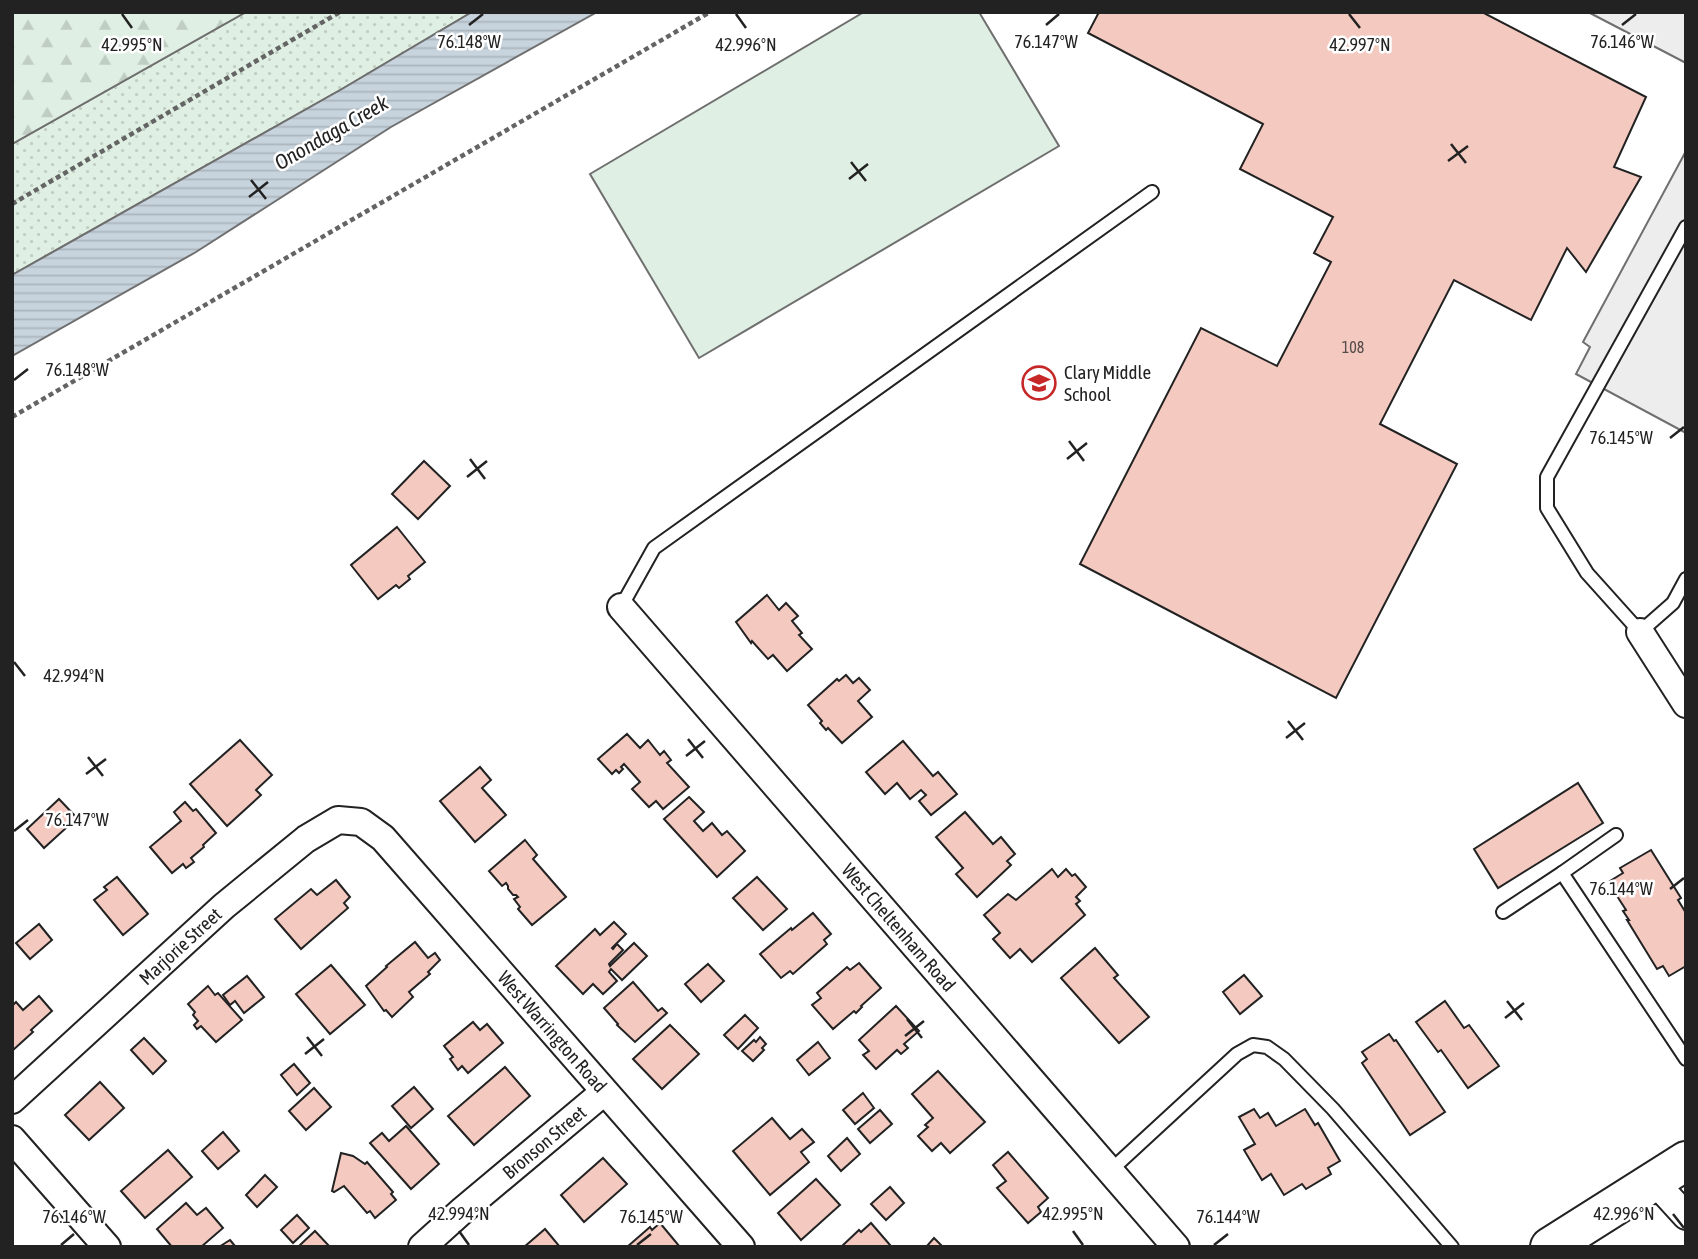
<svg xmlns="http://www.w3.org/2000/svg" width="1698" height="1259" viewBox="0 0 1698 1259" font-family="'Asap Condensed',sans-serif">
	<defs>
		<pattern id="grass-dots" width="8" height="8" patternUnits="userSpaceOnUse" patternTransform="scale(1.75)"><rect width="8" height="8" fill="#e0efe3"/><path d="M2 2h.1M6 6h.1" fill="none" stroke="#c0cdc2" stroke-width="1.8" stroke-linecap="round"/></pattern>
		<pattern id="forest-firs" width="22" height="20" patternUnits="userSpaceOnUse" patternTransform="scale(1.75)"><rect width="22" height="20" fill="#e0efe3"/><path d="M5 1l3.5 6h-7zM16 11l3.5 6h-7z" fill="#c0cdc2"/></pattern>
		<pattern id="water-rules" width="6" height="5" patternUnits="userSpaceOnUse" patternTransform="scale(1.75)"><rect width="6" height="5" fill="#c7d3dd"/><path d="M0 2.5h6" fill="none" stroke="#abb5bd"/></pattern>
	</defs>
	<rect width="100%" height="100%" fill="#fff"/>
	<path fill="url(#grass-dots)" stroke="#6f6f6f" stroke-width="2" d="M246 12H472L342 89 12 275V144Z"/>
	<path fill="url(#forest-firs)" stroke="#6f6f6f" stroke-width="2" d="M12 12H246L12 144Z"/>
	<path fill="#e0efe3" stroke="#6f6f6f" stroke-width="2" d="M864 12H979L1059 146 699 358 590 174Z"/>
	<g fill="#ededed" stroke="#6f6f6f" stroke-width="2">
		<path d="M1588 12H1686V63Z"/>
		<path d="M1686 151V433L1576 374 1590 347 1583 342Z"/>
	</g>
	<path fill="url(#water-rules)" stroke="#6f6f6f" stroke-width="2" d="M472 12H597L391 127 196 252 12 356V275L342 89Z"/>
	<g fill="#f3c9c0" stroke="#222" stroke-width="2">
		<path d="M1099 12H1482L1646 97 1614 167 1641 177 1586 272 1567 248 1531 320 1454 280 1380 424 1457 464 1336 698 1080 564 1201 328 1277 366 1331 262 1314 253 1333 217 1240 169 1263 124 1088 33Z"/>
		<path d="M424 461 450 486 418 519 392 494Z"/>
		<path d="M397 527 425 562 408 576 410 579 399 588 396 585 378 599 351 565Z"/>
		<path d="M767 595 779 610 786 603 798 616 792 621 802 633 799 635 812 649 787 671 773 655 768 659 752 641 751 643 736 622Z"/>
		<path d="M846 675 853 683 859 678 870 690 858 701 872 717 842 743 828 728 826 730 820 723 822 721 808 705 837 679 839 681Z"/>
		<path d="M627 734 640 748 648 740 660 755 664 751 671 760 667 763 689 787 663 809 656 801 649 807 632 789 640 782 624 764 621 767 623 769 619 773 616 770 612 774 598 759Z"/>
		<path d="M240 740 272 775 256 790 261 795 227 826 190 784Z"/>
		<path d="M903 741 933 776 938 772 957 794 931 815 919 801 926 795 921 790 910 799 897 783 885 794 866 772Z"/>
		<path d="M480 767 491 780 482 788 506 815 475 842 440 801Z"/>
		<path d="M1578 783 1603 823 1498 888 1474 849Z"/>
		<path d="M689 797 704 812 694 821 703 831 712 823 722 835 727 831 745 851 717 877 664 819Z"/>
		<path d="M59 799 77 818 44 848 27 829Z"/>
		<path d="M185 802 193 811 196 809 216 833 203 845 204 847 191 858 194 862 186 868 183 864 172 873 150 847 181 821 174 812Z"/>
		<path d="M965 812 993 844 1001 837 1015 854 1007 861 1011 865 977 897 956 874 963 868 936 837Z"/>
		<path d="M525 840 537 855 533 859 566 897 532 925 518 909 520 907 514 899 518 897 516 895H513L508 889V886L506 883 502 886 489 871Z"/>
		<path d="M1651 850 1681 898 1678 900 1686 913V966L1669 976 1663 966 1657 969 1627 920H1629L1623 911 1626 910 1615 893 1617 892 1610 881 1623 873 1620 868Z"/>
		<path d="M1052 869 1058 877 1066 869 1072 876 1075 874 1086 887 1076 897 1080 901 1076 904 1085 915 1032 962 1020 949 1010 958 993 939 1000 933 984 915 1008 894 1016 900Z"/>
		<path d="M117 877 148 914 123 935 94 900 107 890 104 887Z"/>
		<path d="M757 877 787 909 763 930 733 898Z"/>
		<path d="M336 880 350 897 344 903 348 908 301 949 275 919 311 889 317 895Z"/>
		<path d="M813 913 831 934 824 940 827 944 793 974 790 971 781 978 760 954 791 928 792 930Z"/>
		<path d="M614 922 626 934 612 948 613 949 617 944 623 950 609 964 610 966 634 943 647 956 622 980 611 969 609 972 617 981 603 994 593 984 583 994 556 966 595 929 600 935Z"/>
		<path d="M39 924 52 940 30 959 16 943Z"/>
		<path d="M415 942 428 958 435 953 440 960 428 972 430 974 409 992 413 997 392 1017 386 1010 384 1011 366 986 387 967 386 966Z"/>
		<path d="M1095 948 1118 975 1114 978 1149 1017 1119 1043 1061 978Z"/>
		<path d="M859 963 881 988 861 1006 862 1007 856 1013 854 1011 833 1029 812 1005 821 998 817 993 847 967 850 970Z"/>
		<path d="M708 964 724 981 701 1002 685 984Z"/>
		<path d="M331 965 365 1005 330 1034 296 994Z"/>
		<path d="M1244 975 1262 996 1240 1014 1223 992Z"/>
		<path d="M247 976 264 997 244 1013 235 1001 230 1005 223 995Z"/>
		<path d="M633 982 658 1011 662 1008 667 1013 635 1042 617 1025 618 1024 604 1008Z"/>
		<path d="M208 986 215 995 218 993 242 1020 216 1042 201 1026 197 1029 194 1025 198 1021 193 1015 195 1012 188 1004Z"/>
		<path d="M39 996 52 1011 31 1030 33 1032 12 1051V1006L16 1002 23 1010Z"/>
		<path d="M1445 1001 1464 1028 1469 1025 1499 1066 1468 1088 1441 1050 1438 1052 1416 1022Z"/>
		<path d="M896 1006 919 1031 904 1044 908 1048 901 1054 897 1050 876 1069 863 1055 869 1051 859 1040Z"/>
		<path d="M745 1015 758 1028 738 1049 724 1035Z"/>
		<path d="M473 1022 480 1030 487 1024 503 1043 468 1073 462 1066 458 1070 450 1059 453 1057 444 1046Z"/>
		<path d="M670 1025 699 1054 662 1089 633 1059Z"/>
		<path d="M1389 1034 1394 1041 1396 1040 1445 1112 1410 1135 1362 1063 1367 1059 1362 1052Z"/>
		<path d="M760 1037 766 1044 762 1048 764 1050 753 1061 742 1051 754 1040 756 1042Z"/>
		<path d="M144 1038 166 1061 153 1074 131 1050Z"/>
		<path d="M818 1042 830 1058 809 1075 797 1060Z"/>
		<path d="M294 1064 310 1083 297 1095 281 1075Z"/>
		<path d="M505 1067 530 1096 474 1145 448 1116Z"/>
		<path d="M938 1071 985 1122 950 1153 941 1143 932 1151 918 1136 928 1127 925 1125 933 1118 912 1094Z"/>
		<path d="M100 1082 124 1108 89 1140 65 1115Z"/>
		<path d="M414 1087 433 1109 411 1128 392 1106Z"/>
		<path d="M314 1088 331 1107 306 1130 289 1111Z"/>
		<path d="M863 1093 874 1108 855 1124 843 1110Z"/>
		<path d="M1254 1109 1260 1118 1268 1113 1276 1126 1305 1109 1315 1125 1318 1123 1340 1161 1328 1168 1331 1174 1306 1189 1302 1184 1284 1195 1271 1174 1262 1180 1244 1150 1255 1144 1239 1117Z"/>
		<path d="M880 1110 892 1124 870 1143 858 1129Z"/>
		<path d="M772 1118 790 1139 802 1129 814 1142 801 1152 809 1162 770 1195 733 1151Z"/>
		<path d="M406 1126 439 1164 411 1189 370 1143 382 1133 389 1141Z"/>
		<path d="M223 1132 239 1151 218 1169 202 1151Z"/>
		<path d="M847 1138 860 1154 841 1171 828 1156Z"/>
		<path d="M168 1150 192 1177 145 1218 121 1191Z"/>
		<path d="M1008 1152 1048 1198 1038 1207 1041 1212 1028 1223 997 1188 1006 1181 993 1165Z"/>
		<path d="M341 1153 353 1156 365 1164 367 1162 393 1192 391 1194 396 1200 375 1218 370 1211 367 1213 344 1186 334 1192 332 1191Z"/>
		<path d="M603 1158 627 1184 584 1222 561 1195Z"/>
		<path d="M265 1175 277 1187 257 1207 246 1195Z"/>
		<path d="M816 1179 840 1205 801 1240 778 1213Z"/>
		<path d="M890 1187 904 1203 886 1220 871 1204Z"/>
		<path d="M186 1203 197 1215 206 1208 223 1228 201 1247H172L157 1229Z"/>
		<path d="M297 1215 309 1228 293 1243 281 1230Z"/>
		<path d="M660 1223 680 1247H627L650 1227 652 1230Z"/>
		<path d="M871 1223 890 1245 889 1247H841L859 1230 861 1232Z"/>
		<path d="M545 1229 560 1247H524Z"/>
		<path d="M315 1231 330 1247H302L300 1245Z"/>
		<path d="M934 1238 943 1247H926Z"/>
		<path d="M230 1240 235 1246 233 1247H219Z"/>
	</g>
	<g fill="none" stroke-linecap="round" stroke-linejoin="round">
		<defs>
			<g id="lane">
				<path d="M1686 227 1547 477V508L1587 573 1640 632 1673 603 1686 579"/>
				<path d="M621 607 654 548 1152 192"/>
				<path d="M1616 835 1562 873 1686 1059"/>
				<path d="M1503 912 1562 873"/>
				<path d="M1110 1171 1237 1054 1253 1045 1267 1047 1284 1059 1333 1109 1452 1247"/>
			</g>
			<g id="street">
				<path id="s1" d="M621 607 1176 1247"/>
				<path d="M1640 632 1686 704"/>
				<path id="s2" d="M12 1100 224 906 306 839 338 820 361 822 383 838 741 1247"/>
				<path d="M12 1139 107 1247"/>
				<path d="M1654 1181 1686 1216"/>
				<path id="s3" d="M422 1247 463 1210 604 1092"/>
			</g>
			<path id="primary" d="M1550 1247 1686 1161"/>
		</defs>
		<use href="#lane" stroke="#222" stroke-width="16"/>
		<use href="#street" stroke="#222" stroke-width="30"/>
		<use href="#primary" stroke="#222" stroke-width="42"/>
		<g stroke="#646464" stroke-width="4.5" stroke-dasharray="5 3.5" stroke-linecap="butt">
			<path d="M12 204 340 12"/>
			<path d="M12 417 710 12"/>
		</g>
		<use href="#lane" stroke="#fff" stroke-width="12"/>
		<use href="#street" stroke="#fff" stroke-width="26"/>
		<use href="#primary" stroke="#fff" stroke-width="38"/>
	</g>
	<path fill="none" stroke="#222" stroke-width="2.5" d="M122 14 132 28M736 14 746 28M1349 14 1360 28M469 25 483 14M1046 25 1059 14M1622 25 1636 14M1451 144 1466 163M1448 161 1468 146M851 162 866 181M849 179 868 164M251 180 266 199M249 197 268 182M14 380 28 369M1670 438 1684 427M1069 441 1084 461M470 459 485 479M1067 459 1087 443M467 477 487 461M14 662 25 676M1288 721 1303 740M1286 738 1305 723M688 739 703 758M686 756 705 741M88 757 103 776M86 774 106 759M14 831 28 820M1670 889 1684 878M1507 1001 1522 1020M1505 1018 1524 1003M907 1019 922 1038M905 1036 924 1021M307 1037 322 1056M305 1054 324 1039M1673 1214 1684 1228M459 1231 469 1245M1073 1231 1083 1245M61 1245 74 1234M637 1245 651 1234M1214 1245 1228 1234"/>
	<defs>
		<symbol id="school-ring" viewBox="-11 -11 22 22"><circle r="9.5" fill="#fff" stroke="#c62828" stroke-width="1.5"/><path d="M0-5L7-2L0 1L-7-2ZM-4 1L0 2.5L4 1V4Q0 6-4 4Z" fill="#c62828"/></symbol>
	</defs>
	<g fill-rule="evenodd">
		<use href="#school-ring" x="1020" y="364" width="38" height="38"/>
	</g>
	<g text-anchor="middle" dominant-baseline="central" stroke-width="5" stroke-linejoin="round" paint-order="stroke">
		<g font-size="16" fill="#564c4a">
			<text x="1353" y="347">108</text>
		</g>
		<g font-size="19" fill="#222" stroke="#fff" text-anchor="start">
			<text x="1064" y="372">Clary Middle<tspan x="1064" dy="22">School</tspan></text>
		</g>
		<g font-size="19" fill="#222" stroke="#fff">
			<text stroke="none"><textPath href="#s1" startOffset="424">West Cheltenham Road</textPath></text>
			<text stroke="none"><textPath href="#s2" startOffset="228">Marjorie Street</textPath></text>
			<text stroke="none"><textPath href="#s2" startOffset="738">West Warrington Road</textPath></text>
			<text stroke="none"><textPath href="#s3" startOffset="161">Bronson Street</textPath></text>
		</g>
		<g font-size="21" font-style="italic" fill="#222" stroke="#fff">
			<text transform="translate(331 132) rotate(-30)">Onondaga Creek</text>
		</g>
	</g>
	<g font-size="18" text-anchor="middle" fill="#222" stroke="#fff" stroke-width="5" stroke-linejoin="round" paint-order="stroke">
		<text x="469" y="48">76.148°W</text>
		<text x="1046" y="48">76.147°W</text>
		<text x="1622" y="48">76.146°W</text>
		<text x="132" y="51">42.995°N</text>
		<text x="746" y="51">42.996°N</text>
		<text x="1360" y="51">42.997°N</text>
		<text x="77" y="376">76.148°W</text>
		<text x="1621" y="444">76.145°W</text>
		<text x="74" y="682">42.994°N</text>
		<text x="77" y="826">76.147°W</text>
		<text x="1621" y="895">76.144°W</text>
		<text x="459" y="1220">42.994°N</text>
		<text x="1073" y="1220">42.995°N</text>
		<text x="1624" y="1220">42.996°N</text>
		<text x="74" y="1223">76.146°W</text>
		<text x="651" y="1223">76.145°W</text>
		<text x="1228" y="1223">76.144°W</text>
	</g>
	<rect width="1698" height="1259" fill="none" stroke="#222222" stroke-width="28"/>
</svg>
